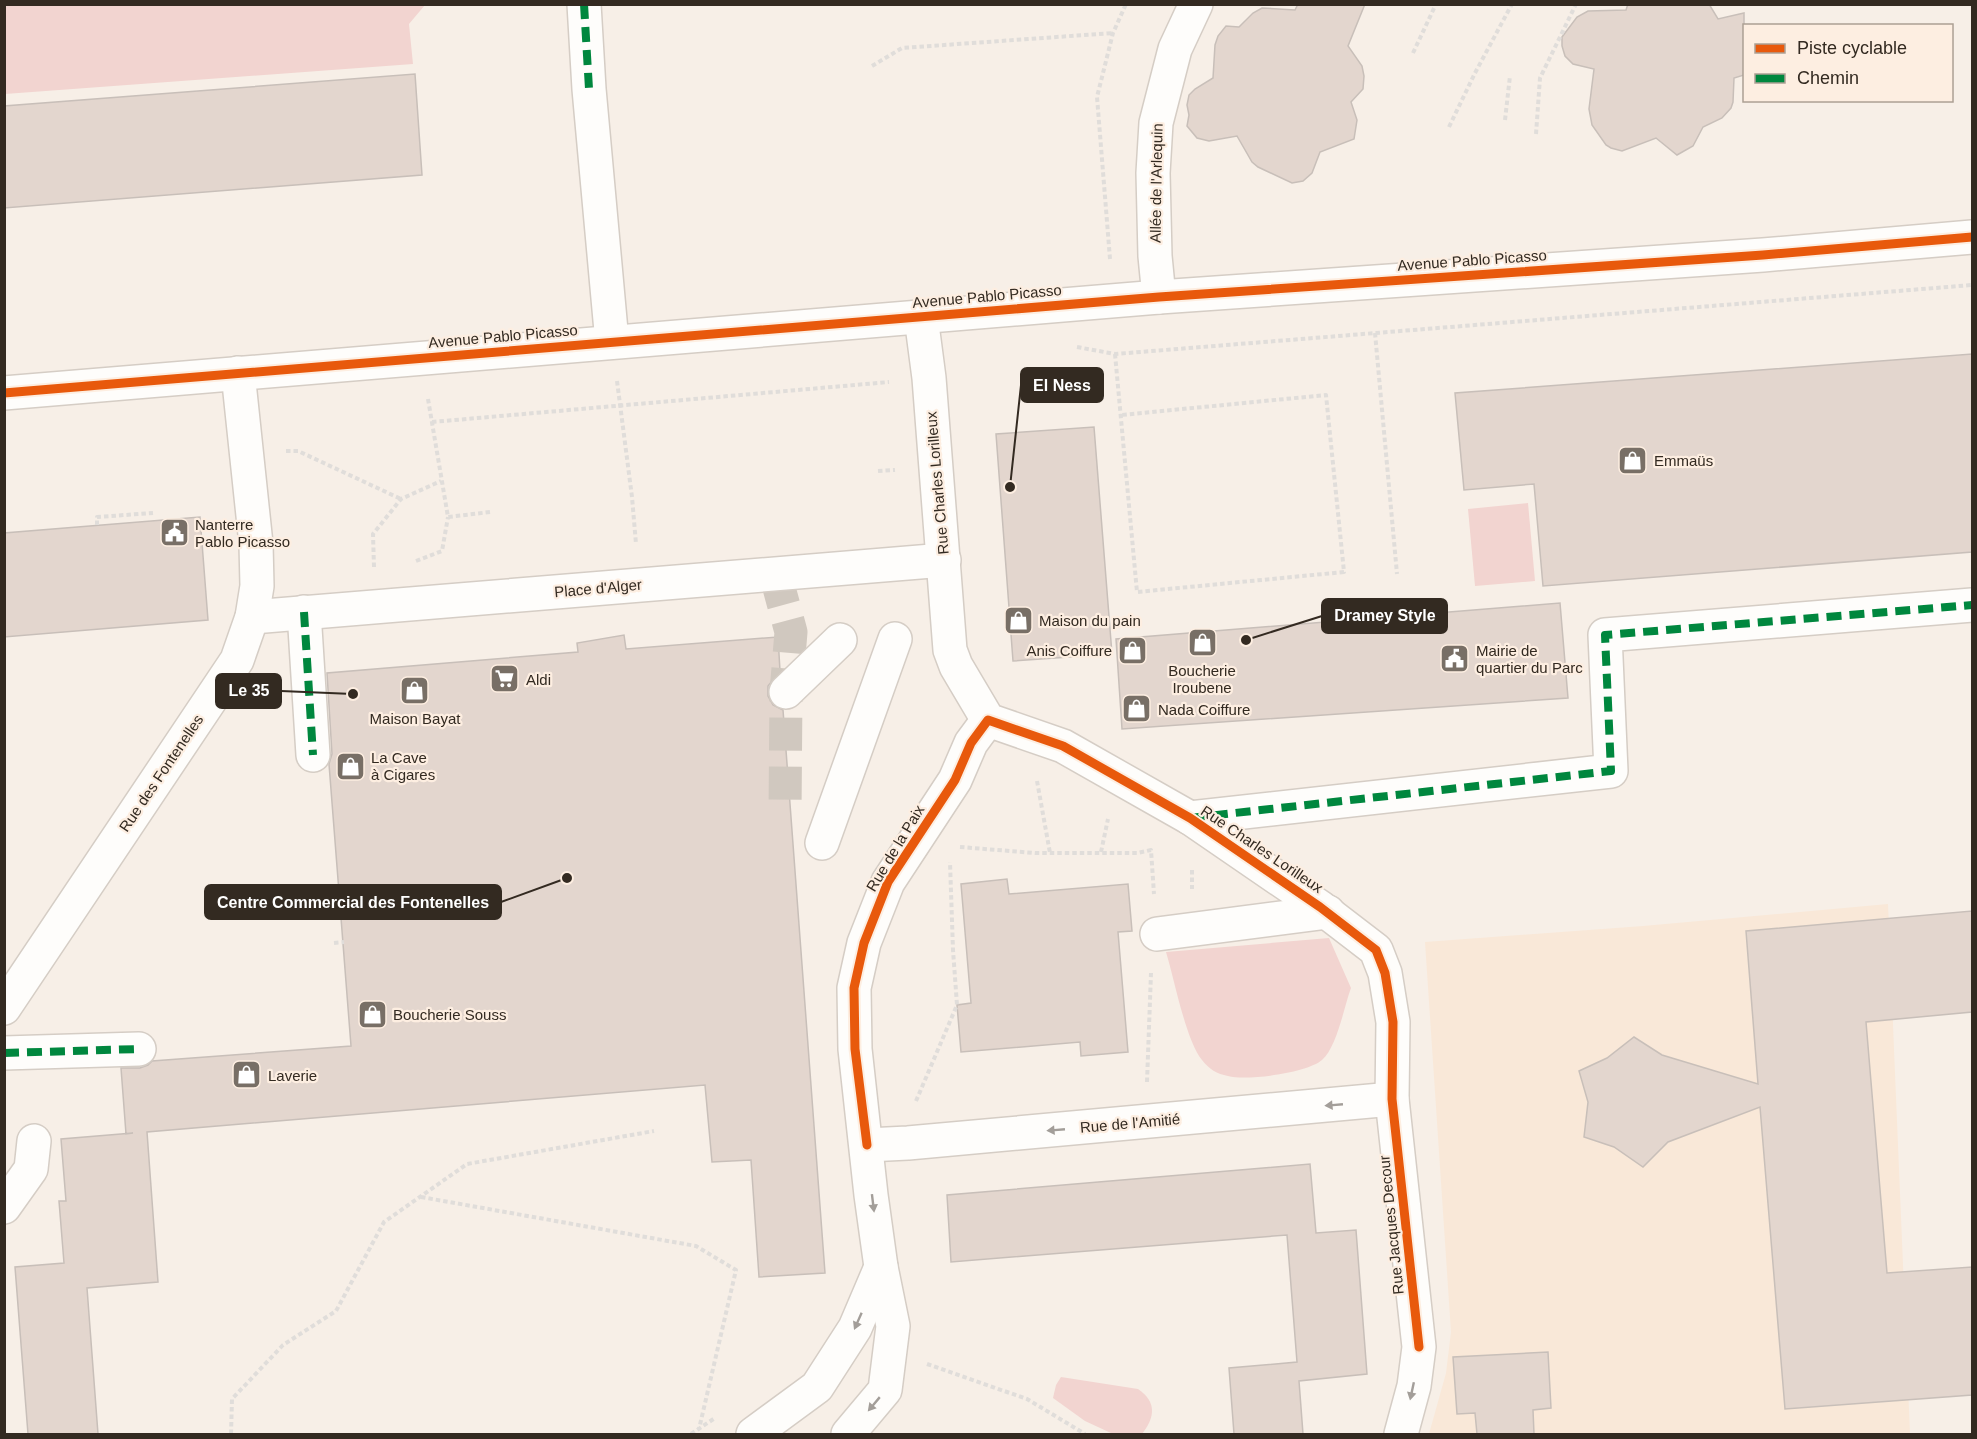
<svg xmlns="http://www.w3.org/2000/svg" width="1977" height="1439" viewBox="0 0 1977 1439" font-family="Arial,sans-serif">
	<rect width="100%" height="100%" fill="#f7efe7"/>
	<path fill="#f9e8d8" d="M1888 904 1910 1434H1429L1446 1373 1451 1332 1425 942 1643 926Z"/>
	<g fill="#f2d4d0">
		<path d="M5 4H425V5L409 24 413 64 5 94Z"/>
		<path d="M1528 503 1535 581 1475 586 1468 509Z"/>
		<path d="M1329 938 1351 988C1344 1007 1337 1047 1322 1060 1307 1073 1247 1081 1228 1076 1217 1074 1209 1069 1202 1060 1186 1041 1174 978 1166 952Z"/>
		<path d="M1061 1377 1138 1389C1157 1402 1155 1417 1142 1434H1113L1085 1421 1053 1398 1056 1385Z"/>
	</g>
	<g fill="#e3d6ce" stroke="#c8bfb9" stroke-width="1.5">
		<path d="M1298 4H1365L1348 46 1362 66 1364 76 1363 89 1351 102 1357 120 1354 139 1320 152 1312 173 1303 181 1292 183 1258 167 1252 162 1237 136 1209 141 1197 138 1187 126 1189 115 1187 105 1189 95 1195 89 1213 78 1215 45 1218 36 1226 26 1239 27 1253 13 1262 8 1295 10Z"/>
		<path d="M1628 4H1709L1718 19 1744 13V75L1734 78 1733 102 1731 108 1722 118 1703 127 1693 146 1677 155 1656 138 1622 151 1611 148 1606 145 1592 125 1589 109 1594 69 1573 64 1565 56 1562 46V37L1577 17 1588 11 1626 10Z"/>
		<path d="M415 74 422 175 4 208V106Z"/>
		<path d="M1972 354V552L1543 586 1534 484 1464 490 1455 393Z"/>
		<path d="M1094 427 1112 654 1013 661 996 434Z"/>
		<path d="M200 517 208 620 4 637V533Z"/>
		<path d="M1560 603 1568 698 1122 729 1116 639Z"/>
		<path d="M624 635 626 649 778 637 780 671 768 686V696L773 705 783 710 825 1273 759 1277 751 1160 712 1162 705 1085 147 1132 158 1282 87 1288 98 1434H28L15 1267 64 1263 59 1201H66L61 1139 133 1133 126 1134 121 1068H140L148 1065 152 1061 351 1046 329 764 332 754 327 673 578 652 577 643Z"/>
		<path d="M1007 879 1009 894 1128 884 1132 931 1118 932 1128 1052 1081 1056 1080 1042 961 1052 957 1005 971 1003 961 884Z"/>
		<path d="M1972 911V1012L1866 1022 1887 1273 1972 1267V1395L1785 1409 1760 1107 1668 1142 1643 1167 1614 1147 1584 1137 1588 1102 1579 1071 1607 1058 1634 1037 1662 1055 1758 1084 1746 931Z"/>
		<path d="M1310 1164 1316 1233 1356 1230 1367 1374 1299 1381 1303 1434H1234L1229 1368 1297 1362 1287 1235 951 1262 947 1195Z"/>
		<path d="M1548 1352 1551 1408 1533 1410 1534 1434H1477L1475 1413 1457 1414 1453 1357Z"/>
	</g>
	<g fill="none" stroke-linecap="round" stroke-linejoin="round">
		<path stroke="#d0c8bf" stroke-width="33" stroke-dasharray="33 16" stroke-linecap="butt" d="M775 573 791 632 786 692 785 815"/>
		<defs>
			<g id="minor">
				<path d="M584 4 589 89 612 342"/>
				<path d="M1159 297 1155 256 1153 173 1156 123 1175 49 1196 4"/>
				<path d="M921 317 929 378 950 650 956 666 988 720 1063 746 1190 818 1320 907 1376 950 1385 973 1393 1022 1392 1099 1419 1347 1414 1386 1401 1434"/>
				<path d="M4 393 1159 297 1763 255 1972 237"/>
				<path d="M304 612 313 755"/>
				<path d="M252 617 944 560"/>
				<path d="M786 692 840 640"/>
				<path d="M1190 818 1611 771 1605 635 1972 605"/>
				<path d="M822 843 895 639"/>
				<path d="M1157 934 1328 912"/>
				<path d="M4 1008 237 660 252 617 257 586 256 544 238 373"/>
				<path d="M4 1053 139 1049"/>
				<path d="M867 1145 908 1143 1392 1099"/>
				<path d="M4 1207 31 1169 34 1141"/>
				<path d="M753 1434 817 1387 855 1328 881 1267"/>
				<path d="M848 1434 885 1390 893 1326 881 1267 871 1195 855 1049 854 988 864 943 888 882 955 780 971 743 988 720"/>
			</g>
		</defs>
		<use href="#minor" stroke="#d5cdc5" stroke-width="36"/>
		<g stroke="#e0ddda" stroke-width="4" stroke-dasharray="4.5 3" stroke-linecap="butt">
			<path d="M1413 53 1436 4"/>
			<path d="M872 66 902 48 1113 33"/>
			<path d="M1505 120 1510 76"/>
			<path d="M1449 127 1475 73 1512 4"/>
			<path d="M1536 134 1540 78 1576 4"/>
			<path d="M1110 259 1097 97 1113 33 1126 4"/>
			<path d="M1375 333 1397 574"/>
			<path d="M1077 347 1115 354 1972 285"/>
			<path d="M1115 354 1137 592 1344 572 1326 395 1121 415"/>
			<path d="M617 381 632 497 636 544"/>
			<path d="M428 399 448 517 490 512"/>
			<path d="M432 422 889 382"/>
			<path d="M286 451H298L401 499"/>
			<path d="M878 471 895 470"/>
			<path d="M97 525V517L153 513"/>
			<path d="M416 561 442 551 448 517"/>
			<path d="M374 567 373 534 401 499 441 481"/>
			<path d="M1037 781 1050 853"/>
			<path d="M960 847 1035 853H1137L1151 850 1154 894"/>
			<path d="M1101 852 1108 819"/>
			<path d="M1192 870V889"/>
			<path d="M334 943 344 942"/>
			<path d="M1147 1082 1151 973"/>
			<path d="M916 1101 957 1005 953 950 950 862"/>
			<path d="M421 1197 696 1246 736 1270 699 1429"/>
			<path d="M927 1364 1027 1399 1085 1434"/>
			<path d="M231 1434 232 1399 283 1345 336 1311 384 1222 467 1164 654 1131"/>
			<path d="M691 1434 715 1418"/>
		</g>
		<use href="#minor" stroke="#fefdfb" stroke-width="33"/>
		<g stroke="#00873e" stroke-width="8" stroke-dasharray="15 8" stroke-linecap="butt">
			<path d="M584 4 589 89"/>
			<path d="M304 612 313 755"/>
			<path d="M1190 818 1611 771 1605 635 1972 605"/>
			<path d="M4 1053 139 1049"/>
		</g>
		<defs>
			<g id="cycleway">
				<path d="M4 393 1159 297 1763 255 1972 237"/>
				<path d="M867 1145 855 1049 854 988 864 943 888 882 955 780 971 743 988 720 1063 746 1190 818 1320 907 1376 950 1385 973 1393 1022 1392 1099 1419 1347"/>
			</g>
		</defs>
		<use href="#cycleway" stroke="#fdeee1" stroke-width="13"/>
		<use href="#cycleway" stroke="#e8590c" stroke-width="9"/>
	</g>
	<defs><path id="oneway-solid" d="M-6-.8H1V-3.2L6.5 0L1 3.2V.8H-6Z" transform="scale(1.5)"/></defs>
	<g fill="#a39e99">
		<use href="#oneway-solid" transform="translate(1334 1105) rotate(175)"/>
		<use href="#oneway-solid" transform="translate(1056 1130) rotate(175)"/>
		<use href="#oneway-solid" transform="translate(873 1203) rotate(83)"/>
		<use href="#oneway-solid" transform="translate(858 1321) rotate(114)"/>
		<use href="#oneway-solid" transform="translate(1412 1391) rotate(102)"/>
		<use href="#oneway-solid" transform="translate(874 1404) rotate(130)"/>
	</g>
	<defs>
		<symbol id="shop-square" viewBox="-11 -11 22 22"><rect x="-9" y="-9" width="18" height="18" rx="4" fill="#786f66" stroke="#fdeee1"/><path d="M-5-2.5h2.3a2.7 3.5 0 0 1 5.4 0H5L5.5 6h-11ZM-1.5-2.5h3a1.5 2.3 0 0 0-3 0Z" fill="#fff"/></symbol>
		<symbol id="civic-square" viewBox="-11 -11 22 22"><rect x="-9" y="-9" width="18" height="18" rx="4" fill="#786f66" stroke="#fdeee1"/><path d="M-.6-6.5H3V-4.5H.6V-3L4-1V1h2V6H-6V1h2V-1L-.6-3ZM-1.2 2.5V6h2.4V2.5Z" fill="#fff"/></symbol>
		<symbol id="supermarket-square" viewBox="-11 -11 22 22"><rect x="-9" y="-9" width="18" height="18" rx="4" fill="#786f66" stroke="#fdeee1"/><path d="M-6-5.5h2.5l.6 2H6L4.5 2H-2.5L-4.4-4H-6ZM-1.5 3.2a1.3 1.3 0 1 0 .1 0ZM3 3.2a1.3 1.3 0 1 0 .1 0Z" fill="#fff"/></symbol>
	</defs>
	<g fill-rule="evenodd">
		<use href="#shop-square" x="1616" y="444" width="33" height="33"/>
		<use href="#civic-square" x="158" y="516" width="33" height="33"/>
		<use href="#shop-square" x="1002" y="604" width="33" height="33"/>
		<use href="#shop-square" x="1186" y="626" width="33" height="33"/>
		<use href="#shop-square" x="1116" y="634" width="33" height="33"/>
		<use href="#civic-square" x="1438" y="642" width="33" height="33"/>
		<use href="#supermarket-square" x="488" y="662" width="33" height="33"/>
		<use href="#shop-square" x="398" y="674" width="33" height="33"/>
		<use href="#shop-square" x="1120" y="692" width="33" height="33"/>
		<use href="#shop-square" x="334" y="750" width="33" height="33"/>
		<use href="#shop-square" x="356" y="998" width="33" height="33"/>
		<use href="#shop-square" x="230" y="1058" width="33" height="33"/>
	</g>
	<g text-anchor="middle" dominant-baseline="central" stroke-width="4.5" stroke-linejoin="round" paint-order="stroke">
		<g font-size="15" fill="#332a21" stroke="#fdeee1">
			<text transform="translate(1156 183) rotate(-89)">Allée de l'Arlequin</text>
			<text transform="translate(1472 260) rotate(-4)">Avenue Pablo Picasso</text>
			<text transform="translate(987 296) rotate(-5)">Avenue Pablo Picasso</text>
			<text transform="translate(503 336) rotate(-5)">Avenue Pablo Picasso</text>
			<text transform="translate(937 483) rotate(-95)">Rue Charles Lorilleux</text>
			<text transform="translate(598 588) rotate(-5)">Place d'Alger</text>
			<text transform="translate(161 773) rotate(-56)">Rue des Fontenelles</text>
			<text transform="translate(895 848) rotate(-59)">Rue de la Paix</text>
			<text transform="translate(1262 849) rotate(34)">Rue Charles Lorilleux</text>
			<text transform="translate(1130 1123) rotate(-5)">Rue de l'Amitié</text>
			<text transform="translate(1391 1225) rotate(-96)">Rue Jacques Decour</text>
		</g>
		<g font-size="15" fill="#332a21" stroke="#fdeee1" text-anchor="start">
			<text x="1654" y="460">Emmaüs</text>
			<text x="195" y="524">Nanterre<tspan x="195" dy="17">Pablo Picasso</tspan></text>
			<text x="1039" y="620">Maison du pain</text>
			<text x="1112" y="650" text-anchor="end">Anis Coiffure</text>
			<text x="1476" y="650">Mairie de<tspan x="1476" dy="17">quartier du Parc</tspan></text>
			<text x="1202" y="670" text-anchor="middle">Boucherie<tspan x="1202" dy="17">Iroubene</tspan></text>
			<text x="526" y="679">Aldi</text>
			<text x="1158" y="709">Nada Coiffure</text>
			<text x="415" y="718" text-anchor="middle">Maison Bayat</text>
			<text x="371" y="757">La Cave<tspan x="371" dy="17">à Cigares</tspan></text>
			<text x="393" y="1014">Boucherie Souss</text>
			<text x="268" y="1075">Laverie</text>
		</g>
	</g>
	<path fill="none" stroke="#332a21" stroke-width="2" d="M1010 487L1021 385M1246 640L1322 616M353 694L281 691M567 878L501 902"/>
	<g fill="#332a21" stroke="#fdeee1" stroke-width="2">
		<circle cx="1010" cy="487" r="6"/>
		<circle cx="1246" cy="640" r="6"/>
		<circle cx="353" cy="694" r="6"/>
		<circle cx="567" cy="878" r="6"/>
	</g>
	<g fill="#332a21" stroke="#332a21" stroke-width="2">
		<rect x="1021" y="368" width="82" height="34" rx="6"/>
		<rect x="1322" y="599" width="125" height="34" rx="6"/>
		<rect x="216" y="674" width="65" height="34" rx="6"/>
		<rect x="205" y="885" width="296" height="34" rx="6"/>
	</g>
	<g font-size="16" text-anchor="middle" font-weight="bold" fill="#fff">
		<text x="1062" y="391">El Ness</text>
		<text x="1385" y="621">Dramey Style</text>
		<text x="249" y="696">Le 35</text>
		<text x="353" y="908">Centre Commercial des Fontenelles</text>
	</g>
	<rect width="1977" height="1439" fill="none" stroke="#332a21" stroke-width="12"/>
	<rect x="1743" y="24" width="210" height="78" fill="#fdeee1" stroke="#aca094" stroke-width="1.5"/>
	<rect x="1755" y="44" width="30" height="9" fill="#e8590c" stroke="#aca094" stroke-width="1.5"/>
	<text x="1797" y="54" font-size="18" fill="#332a21">Piste cyclable</text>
	<rect x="1755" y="74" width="30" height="9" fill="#00873e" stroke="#aca094" stroke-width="1.5"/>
	<text x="1797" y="84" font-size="18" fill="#332a21">Chemin</text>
</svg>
